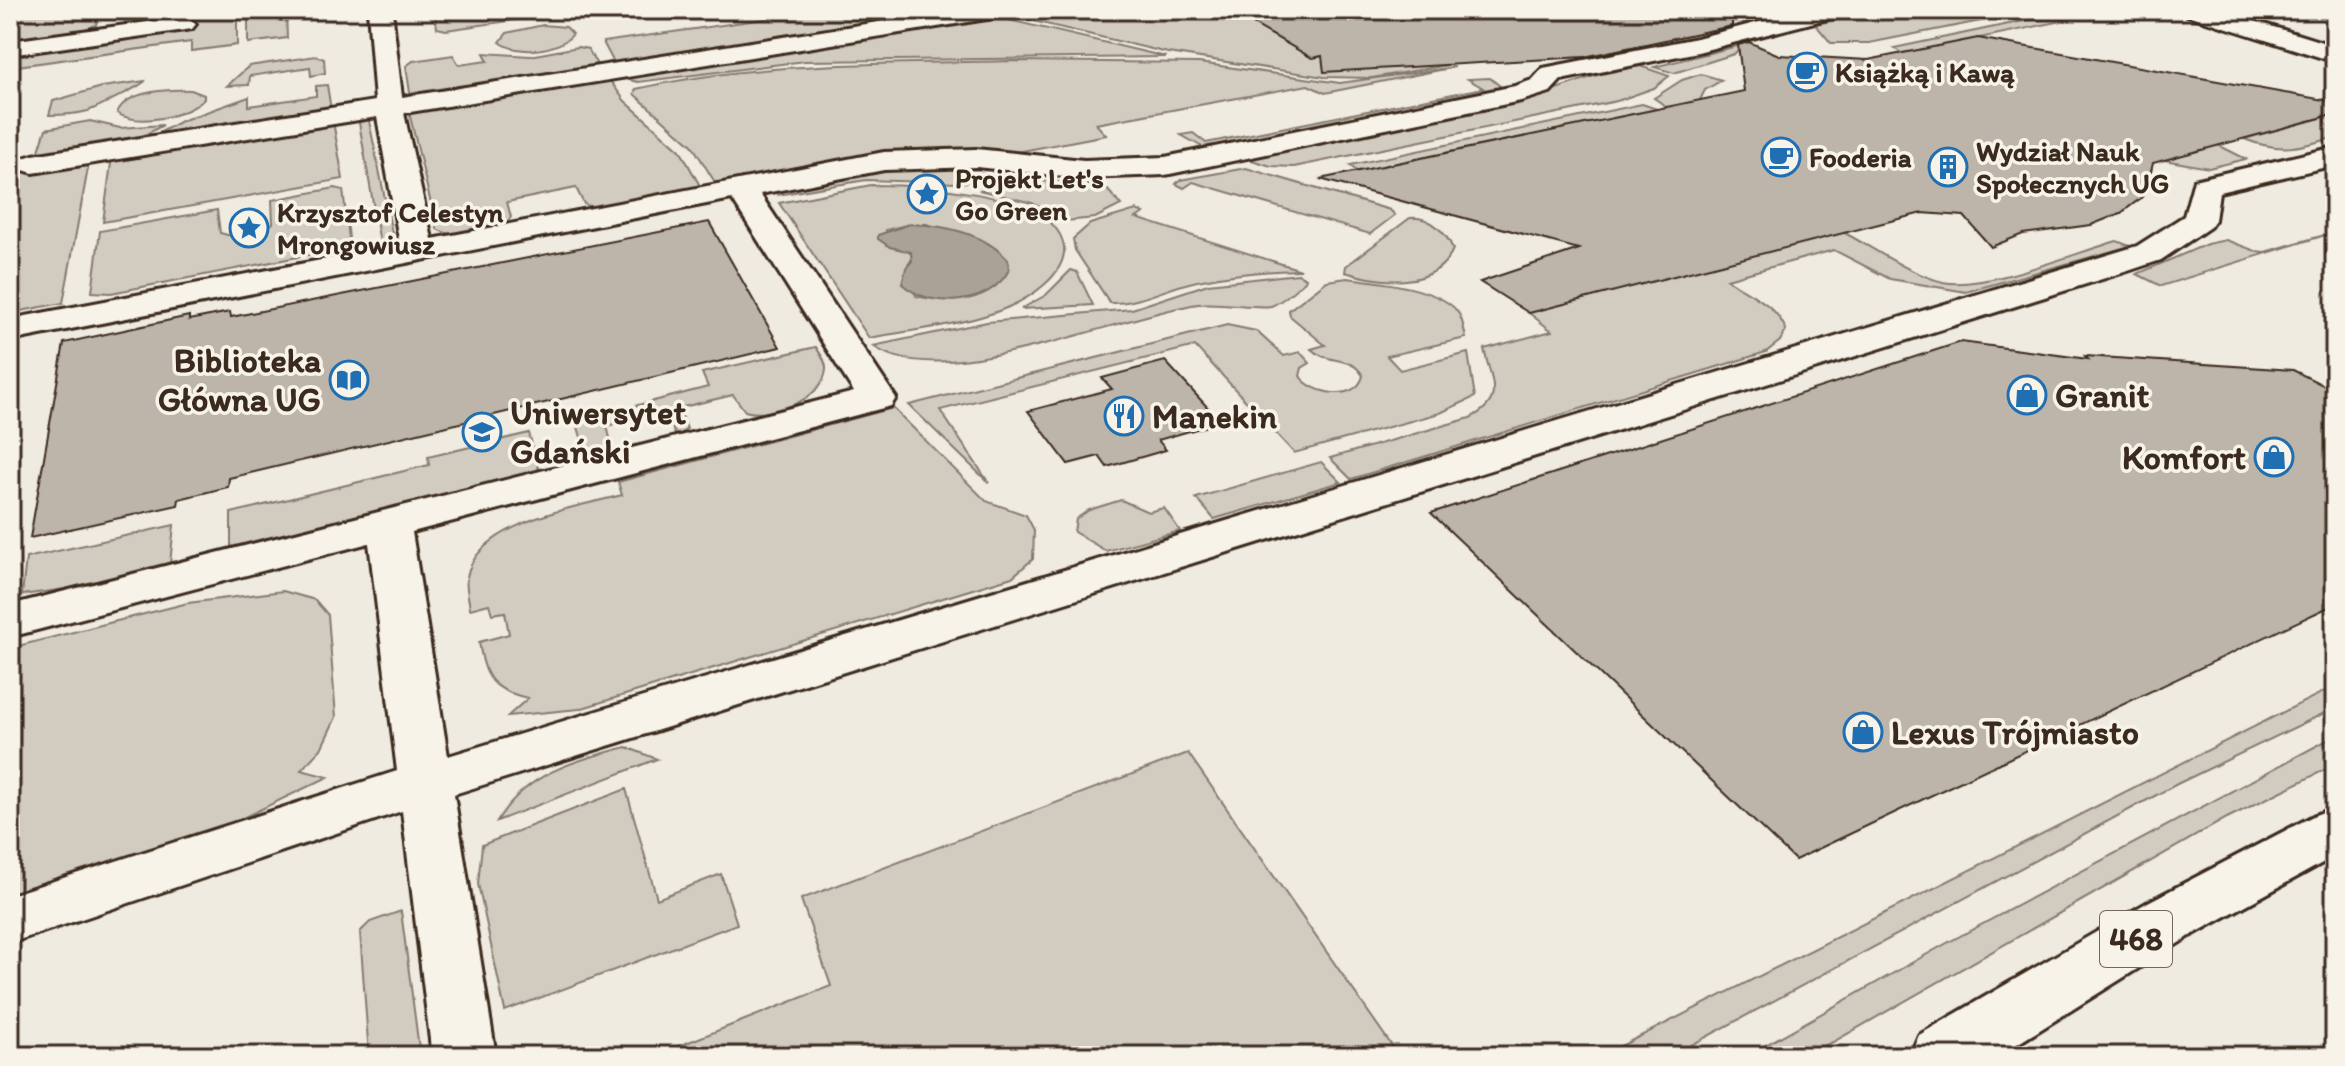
<svg xmlns="http://www.w3.org/2000/svg" width="2345" height="1066" viewBox="0 0 2345 1066" font-family="Itim,sans-serif">
	<rect width="100%" height="100%" fill="#efebe0"/>
	<filter id="ink" filterUnits="userSpaceOnUse"><feTurbulence type="fractalNoise" baseFrequency=".0125" numOctaves="2"/><feDisplacementMap in="SourceGraphic" scale="16" xChannelSelector="R" yChannelSelector="G"/><feConvolveMatrix kernelMatrix="1 2 1 2 8 2 1 2 1" color-interpolation-filters="sRGB"/></filter>
	<g filter="url(#ink)">
		<g fill="#d1cbc0" stroke="#867a6f" stroke-width="2" fill-rule="evenodd">
			<path d="M10 10H100L96 25 73 34 10 44Z"/>
			<path d="M126 10H237V45L191 51V42L10 67V51L192 27V20L151 25 125 23Z"/>
			<path d="M248 10H286L287 38 248 43Z"/>
			<path d="M434 10H562L563 13 446 30 437 28Z"/>
			<path d="M827 10H961L624 64 614 63 603 42Z"/>
			<path d="M1029 10H1197L1210 18 1258 10 1295 48 1312 58 1325 56 1448 65 1372 78 1324 77 1168 53 1008 15Z"/>
			<path d="M1673 10H1738L1749 19 1742 25C1712 34 1624 61 1598 53Z"/>
			<path d="M1893 10 2001 17 1869 43H1831L1815 24Z"/>
			<path d="M2052 15 2067 20 1916 51 1901 53 1894 48Z"/>
			<path d="M992 16 1166 57 805 61 638 82 625 79 621 75Z"/>
			<path d="M543 25 566 27 573 34C560 51 517 56 500 42L507 33Z"/>
			<path d="M1745 44 1734 54 1674 73 1654 67Z"/>
			<path d="M578 47 588 49 596 63 592 68 421 95 410 93 406 66 413 61 453 55 459 65 488 61 484 53 530 56Z"/>
			<path d="M316 56 324 59 325 73 311 76 310 67 250 76 249 85 227 86 249 66Z"/>
			<path d="M1014 61 1199 63 1340 83 1455 67 1325 93 1308 85 1096 124 1106 135 1017 152 939 150 874 155 716 184 692 145 634 94 636 89C760 61 887 64 1014 61Z"/>
			<path d="M1640 66 1669 76 1654 88 1617 101 1294 167 1271 166 1245 158 1515 103 1606 72Z"/>
			<path d="M1701 74 1722 80 1705 90 1694 112 1667 107 1654 98 1682 80Z"/>
			<path d="M608 78 625 101 680 150 699 184 697 187 592 207 584 204 576 188 507 202 511 217C501 234 454 240 437 229L409 112Z"/>
			<path d="M1490 78 1500 86 1493 92 1206 149 1181 135 1193 133 1206 143 1483 88 1468 79Z"/>
			<path d="M145 81C143 85 96 108 88 111 77 114 61 115 49 115L53 101 102 87Z"/>
			<path d="M327 85 331 110 148 139 181 121 249 97V106L316 96V86Z"/>
			<path d="M191 90 204 95V99C187 117 138 127 117 113 126 90 170 89 191 90Z"/>
			<path d="M1642 104 1657 109 1357 172 1350 165Z"/>
			<path d="M2335 114V137C2298 148 2280 153 2244 139Z"/>
			<path d="M368 116 393 238 381 249 358 117Z"/>
			<path d="M90 121 120 128 163 125 132 142 37 157 46 129Z"/>
			<path d="M333 121 343 179 103 222 111 163 115 158Z"/>
			<path d="M2218 145 2246 159 2209 168 2164 160Z"/>
			<path d="M83 162 89 163 63 303 10 313V173Z"/>
			<path d="M960 165 1053 174 957 183 866 180 777 195C822 170 910 168 960 165Z"/>
			<path d="M1246 168 1390 210 1395 215 1370 234 1193 182 1184 188 1176 184 1180 180Z"/>
			<path d="M1048 181 1105 187 1121 205 1095 218 1065 221 1032 203 979 190Z"/>
			<path d="M871 185C915 185 1049 191 1063 242 1068 258 1056 275 1044 285 1000 324 925 327 869 338L779 203ZM910 224H927L1008 260 1009 270C980 300 957 305 916 296L906 268 914 256 904 249 890 247 886 230Z"/>
			<path d="M335 188 343 190 349 238 347 245 339 249 111 293 92 292 100 231 217 210 220 233C237 239 259 235 273 223L272 200Z"/>
			<path d="M1136 210 1144 213 1136 218 1301 270C1263 271 1226 274 1189 283 1162 290 1138 304 1110 303L1075 250 1073 239 1090 224Z"/>
			<path d="M1410 218C1430 216 1446 232 1453 249 1436 290 1381 283 1345 272L1346 266Z"/>
			<path d="M1843 232C1875 249 1908 273 1943 282 1983 291 2075 253 2117 241L2130 246 1966 292 1890 279 1834 250 1727 279C1749 295 1775 302 1786 330L1780 341 1766 352 1351 479 1330 458 1470 418C1506 400 1491 382 1484 349L1552 331 1529 313Z"/>
			<path d="M2335 232 2161 286 2137 274 2207 244 2226 240 2261 253Z"/>
			<path d="M1071 270 1077 272 1093 305 1021 309 1046 295Z"/>
			<path d="M1298 274 1306 278 1305 281C1295 289 1283 302 1271 306 1256 309 1219 301 1198 304 1119 316 939 394 873 346L987 322 1132 309 1208 284Z"/>
			<path d="M1347 278C1375 281 1444 288 1459 314 1463 321 1464 330 1466 338L1387 356 1400 370 1468 353 1475 397 1440 413 1294 453 1195 346 940 410 989 483 909 405 1227 325 1256 331 1284 356 1300 352 1310 363 1302 368 1300 376C1311 394 1356 403 1363 376 1352 355 1328 365 1311 349L1325 345 1290 316 1289 310 1327 281Z"/>
			<path d="M816 347C820 354 827 362 826 370 823 400 769 419 745 411L733 395 679 408 687 429 680 435 675 434 665 412 607 426 612 446 588 459 576 421 708 387 702 373Z"/>
			<path d="M893 408 986 501 1026 515 1034 530 1033 559 1012 577 579 709 508 716 528 698C491 690 485 678 479 642L509 634 505 612 492 614 489 604 470 609C469 599 465 586 467 577 477 522 578 507 622 495L618 482Z"/>
			<path d="M529 433 539 471 231 549V513L429 465 428 457Z"/>
			<path d="M1321 462 1341 482 1214 519 1196 498Z"/>
			<path d="M1121 500 1148 512 1164 508 1180 531 1106 551 1074 532 1076 519 1089 510Z"/>
			<path d="M174 525 170 564 87 586 22 595 26 558Z"/>
			<path d="M283 591 315 600 328 615 336 717 321 749 301 770 328 777 230 824 10 894V648L188 603Z"/>
			<path d="M2335 686V708L2177 784 1671 1056H1601Z"/>
			<path d="M2335 736V765L2227 818 1833 1042 1799 1056H1746L1947 943Z"/>
			<path d="M626 747 657 759 497 821C526 773 574 761 626 747Z"/>
			<path d="M1188 753 1399 1056H653L831 986 801 899Z"/>
			<path d="M626 789 657 899 721 874 737 924 505 1011 478 884 482 845Z"/>
			<path d="M401 911 420 1056H369L360 932 370 922Z"/>
		</g>
		<path fill="#aaa296" stroke="#7e7266" stroke-width="2" d="M910 224C943 225 985 233 1008 260L1009 270C990 306 931 310 902 284L906 268 912 261 911 252 890 247 878 239V235Z"/>
		<g fill="#bdb5aa" stroke="#3b2a1e" stroke-width="2">
			<path d="M1229 10H1438L1439 19 1490 10H1732V26L1584 57 1324 72 1322 56 1312 58Z"/>
			<path d="M1978 38 2335 102V114L2153 163 2147 189 2141 198 2121 213 2091 225 2023 234 1991 247 1964 216 1922 213 1529 313 1480 282 1579 249 1320 179 1744 91 1738 45 1749 42 1779 55 1868 60Z"/>
			<path d="M709 222 780 347 229 478 228 487 179 499 178 505 30 538 64 343 189 316V320L230 312 231 317Z"/>
			<path d="M1961 342 2088 359 2085 356 2293 370 2335 391V604L1795 860 1431 513Z"/>
			<path d="M1165 361 1221 422 1158 440 1166 450 1107 467 1099 456 1068 464 1028 411 1112 389 1102 378Z"/>
		</g>
		<g fill="none" stroke-linecap="round" stroke-linejoin="round">
			<defs>
				<g id="minor">
					<path d="M368 10H392L402 97 954 10H1011L999 17 404 113 432 239 884 152 976 149 1084 160 1165 157 1515 86 1532 80 1543 68 1697 38 1806 10H1846L1842 15 1698 52 1561 80 1550 92 1521 101 1165 175 1084 178 976 167 884 170 760 194 896 398 891 406 412 532 448 756 2137 246 2184 216 2194 180 2335 147V165L2219 192 2215 220 2210 227 2161 260 2128 271 454 794 496 1056H432L402 811 10 943V895L397 771 369 543 10 637V605L854 392 732 199 10 341V319L400 245 377 117 33 173 23 170 18 164 23 158 33 155 375 101Z"/>
					<path d="M2183 10H2219L2335 46V62L2187 15Z"/>
					<path d="M184 17 196 24 192 29 10 55V41Z"/>
				</g>
				<path id="major" d="M2335 808V856L2190 936 1998 1056H1910L1919 1035 2148 902 2315 815Z"/>
			</defs>
			<use href="#minor" stroke="#3b2a1e" stroke-width="6"/>
			<use href="#major" stroke="#3b2a1e" stroke-width="6"/>
			<use href="#minor" fill="#f7f3e8" fill-rule="evenodd"/>
			<use href="#major" fill="#f7f3e8" fill-rule="evenodd"/>
		</g>
	</g>
	<defs>
		<symbol id="cafe-ring" viewBox="-11 -11 22 22"><circle r="9.5" fill="#f7f3e8" stroke="#1f6fb2" stroke-width="1.5"/><path d="M-5.5-4.5H6V0H3Q3 3.5 0 3.5H-2.5Q-5.5 3.5-5.5 0ZM3-3.2v2h1.7v-2ZM-6 4.5H4V6H-6Z" fill="#1f6fb2"/></symbol>
		<symbol id="building-ring" viewBox="-11 -11 22 22"><circle r="9.5" fill="#f7f3e8" stroke="#1f6fb2" stroke-width="1.5"/><path d="M-4-6H4V6H1V3H-1V6H-4ZM-2.5-4.3h1.7v1.8h-1.7ZM.8-4.3h1.7v1.8H.8ZM-2.5-1h1.7V.8h-1.7ZM.8-1h1.7V.8H.8Z" fill="#1f6fb2"/></symbol>
		<symbol id="sight-ring" viewBox="-11 -11 22 22"><circle r="9.5" fill="#f7f3e8" stroke="#1f6fb2" stroke-width="1.5"/><path d="M0-6L1.8-2.2L6-1.7L2.9 1.2L3.7 5.4L0 3.3L-3.7 5.4L-2.9 1.2L-6-1.7L-1.8-2.2Z" fill="#1f6fb2"/></symbol>
		<symbol id="library-ring" viewBox="-11 -11 22 22"><circle r="9.5" fill="#f7f3e8" stroke="#1f6fb2" stroke-width="1.5"/><path d="M-6-4Q-3-5.5-.7-3.5V5Q-3 3-6 4ZM6-4Q3-5.5 .7-3.5V5Q3 3 6 4Z" fill="#1f6fb2"/></symbol>
		<symbol id="shop-ring" viewBox="-11 -11 22 22"><circle r="9.5" fill="#f7f3e8" stroke="#1f6fb2" stroke-width="1.5"/><path d="M-5-2.5h2.3a2.7 3.5 0 0 1 5.4 0H5L5.5 6h-11ZM-1.5-2.5h3a1.5 2.3 0 0 0-3 0Z" fill="#1f6fb2"/></symbol>
		<symbol id="restaurant-ring" viewBox="-11 -11 22 22"><circle r="9.5" fill="#f7f3e8" stroke="#1f6fb2" stroke-width="1.5"/><path d="M-5-6h1v4h1v-4h1v4h1v-4h1v5L-1.5 .5V6h-2V.5L-5-1ZM5-6V6H3V1.5H1.5Q1.5-4 5-6Z" fill="#1f6fb2"/></symbol>
		<symbol id="university-ring" viewBox="-11 -11 22 22"><circle r="9.5" fill="#f7f3e8" stroke="#1f6fb2" stroke-width="1.5"/><path d="M0-5L7-2L0 1L-7-2ZM-4 1L0 2.5L4 1V4Q0 6-4 4Z" fill="#1f6fb2"/></symbol>
	</defs>
	<g fill-rule="evenodd">
		<use href="#cafe-ring" x="1785" y="50" width="44" height="44"/>
		<use href="#cafe-ring" x="1759" y="135" width="44" height="44"/>
		<use href="#building-ring" x="1926" y="145" width="44" height="44"/>
		<use href="#sight-ring" x="905" y="172" width="44" height="44"/>
		<use href="#sight-ring" x="227" y="206" width="44" height="44"/>
		<use href="#library-ring" x="327" y="358" width="44" height="44"/>
		<use href="#shop-ring" x="2005" y="373" width="44" height="44"/>
		<use href="#restaurant-ring" x="1102" y="394" width="44" height="44"/>
		<use href="#university-ring" x="460" y="410" width="44" height="44"/>
		<use href="#shop-ring" x="2252" y="435" width="44" height="44"/>
		<use href="#shop-ring" x="1841" y="710" width="44" height="44"/>
	</g>
	<g text-anchor="middle" dominant-baseline="central" stroke-width="7" stroke-linejoin="round" paint-order="stroke">
		<g font-size="28" font-weight="bold" fill="#3b2a1e" stroke="#f7f3e8" text-anchor="start">
			<text x="1835" y="72">Książką i Kawą</text>
			<text x="1976" y="151">Wydział Nauk<tspan x="1976" dy="32">Społecznych UG</tspan></text>
			<text x="1809" y="157">Fooderia</text>
			<text x="955" y="178">Projekt Let's<tspan x="955" dy="32">Go Green</tspan></text>
			<text x="277" y="212">Krzysztof Celestyn<tspan x="277" dy="32">Mrongowiusz</tspan></text>
		</g>
		<rect fill="#f7f3e8" stroke="#73665b" stroke-width="2" x="2100" y="911" width="72" height="56" rx="6"/>
		<g font-size="32" font-weight="bold" fill="#3b2a1e">
			<text x="2136" y="939">468</text>
		</g>
		<g font-size="34" font-weight="bold" fill="#3b2a1e" stroke="#f7f3e8" text-anchor="start">
			<text x="321" y="360" text-anchor="end">Biblioteka<tspan x="321" dy="39">Główna UG</tspan></text>
			<text x="2055" y="395">Granit</text>
			<text x="510" y="412">Uniwersytet<tspan x="510" dy="39">Gdański</tspan></text>
			<text x="1152" y="416">Manekin</text>
			<text x="2246" y="457" text-anchor="end">Komfort</text>
			<text x="1891" y="732">Lexus Trójmiasto</text>
		</g>
	</g>
	<rect width="2345" height="1066" fill="none" stroke="#f7f3e8" stroke-width="40"/>
	<rect x="20" y="20" width="2305" height="1026" fill="none" stroke="#3b2a1e" stroke-width="3" filter="url(#ink)"/>
</svg>
